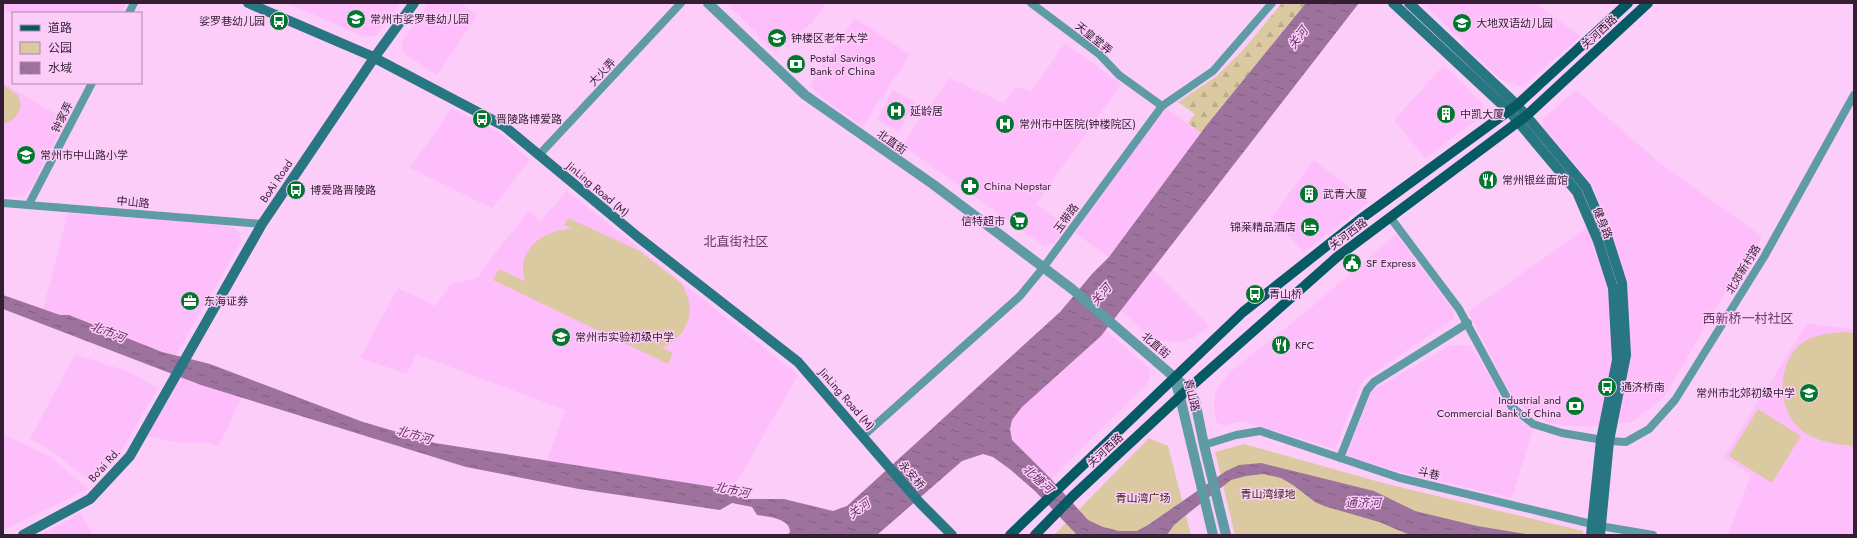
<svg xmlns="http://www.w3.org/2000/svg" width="1857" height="538" viewBox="0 0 1857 538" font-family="Jost,'Noto Sans SC',sans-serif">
	<defs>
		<pattern id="forest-firs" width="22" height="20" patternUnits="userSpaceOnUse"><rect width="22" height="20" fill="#dbcaa1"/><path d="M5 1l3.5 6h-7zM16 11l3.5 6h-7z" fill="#bdad8b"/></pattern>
		<pattern id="water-ripples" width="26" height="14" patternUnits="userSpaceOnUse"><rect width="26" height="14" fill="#9d729c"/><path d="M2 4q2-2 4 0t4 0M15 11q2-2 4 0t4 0" fill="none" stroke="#815d80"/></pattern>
	</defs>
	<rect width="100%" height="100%" fill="#fccdf9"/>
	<g fill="#febefb">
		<path d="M3 3H126L121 13 13 14 3 8Z"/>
		<path d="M287 3H401L377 35 365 37Z"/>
		<path d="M429 3H460L477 15 437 75 409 57 404 53 402 46V41Z"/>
		<path d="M726 3H826L812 23 775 52Z"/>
		<path d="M1422 3H1534L1581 36 1522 87 1500 79 1463 45 1464 42Z"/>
		<path d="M855 18 910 55 862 127 816 93 811 82Z"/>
		<path d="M1065 43 1121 84 1036 204 1067 226 1054 243 1044 246 902 145 949 78 1004 103 1015 86 1031 92Z"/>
		<path d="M1444 65 1484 105 1481 117 1425 158 1394 120Z"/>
		<path d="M3 83 66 120 30 190 21 197 3 196Z"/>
		<path d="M893 90 915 102 899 132 877 120Z"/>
		<path d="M1576 90 1661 164 1762 236 1724 295 1664 397 1632 422 1588 427 1551 424 1530 413 1512 397 1468 312 1588 227 1592 240 1611 228 1592 185 1543 127 1544 118Z"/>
		<path d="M1165 107 1201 133 1109 257 1075 233Z"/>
		<path d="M452 108 498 132 530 160 492 208 410 168Z"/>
		<path d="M1314 160 1369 202 1304 252 1271 218Z"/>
		<path d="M567 191 798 375 730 494 720 488 547 461 565 410 416 354 407 374 360 358 398 288 435 306 451 284 478 278 491 258 529 211 540 221Z"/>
		<path d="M68 213 229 225 236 229 240 235 241 242 175 356 162 352 69 315H60L43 309Z"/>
		<path d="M1396 234 1454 311V319L1363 380 1335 449 1242 421 1224 426 1216 422 1214 407 1215 392 1230 372 1308 310Z"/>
		<path d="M1153 270 1209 326 1195 337 1179 342 1156 340 1141 330 1121 310Z"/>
		<path d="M1807 324 1854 329V535H1728L1751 474 1723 458Z"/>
		<path d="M1105 330 1149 368 1151 375 1147 384 1051 479 1012 440 1010 429 1012 420 1022 407Z"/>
		<path d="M1451 345H1471L1511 413 1533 430 1512 498 1404 473 1346 456 1372 390Z"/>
		<path d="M75 354 130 372 158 388 121 451 93 484 56 454 30 439Z"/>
		<path d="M180 376 242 397 219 446 210 443H180L146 436Z"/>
		<path d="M3 434 51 457 88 489 3 530Z"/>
		<path d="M81 513 93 535H40Z"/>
	</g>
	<path fill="url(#forest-firs)" d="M1282 3H1306L1201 133 1188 123 1195 114 1178 102 1217 76 1244 49Z"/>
	<g fill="#dbcaa1">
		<path d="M3 85 18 95 21 106C18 115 13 122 3 124Z"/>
		<path d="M568 218 638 250 682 284 688 297 690 309 688 321 682 333 671 343 662 348 673 353 668 364 493 280 499 269 525 281C515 250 544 229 572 229L564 225Z"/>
		<path d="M1845 332 1854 333V446C1837 444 1822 443 1807 434 1779 417 1775 375 1795 350 1807 335 1827 333 1845 332Z"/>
		<path d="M1758 409 1801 436 1772 483 1729 456Z"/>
		<path d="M1149 438 1168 446 1191 535H1054Z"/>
		<path d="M1244 444 1387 484 1583 531V535H1235L1215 452Z"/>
	</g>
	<path fill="url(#water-ripples)" d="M1306 3H1359L1101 336 1022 407 1012 420 1010 429 1012 440 1051 479 1088 520 1103 527 1119 531H1137L1148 525 1226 471 1239 465 1261 463 1374 491 1415 511 1477 526 1532 535H1410L1379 522 1324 506 1315 502 1293 485 1281 478 1263 474 1246 476 1231 480 1186 515 1174 525 1167 535H1077L1035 491 1011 470 993 457 983 454 962 461 877 535H787L790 532C790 518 768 517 757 515L752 507 732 503 720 510 579 489 466 467 201 385 3 309V295L60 315H69L162 352 210 364 363 422 435 443 720 488 735 496 749 499H784L833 511 847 506 1060 312 1092 274 1109 257 1206 126Z"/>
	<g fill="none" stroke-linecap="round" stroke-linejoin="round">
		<g stroke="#5f9ba4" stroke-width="8">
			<path d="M1031 3 1099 54 1119 75 1162 106"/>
			<path d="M129 13 134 3"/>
			<path d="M539 155 681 3"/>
			<path d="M3 203 262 224"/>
			<path d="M29 204 92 83"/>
			<path d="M1390 217 1459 309 1512 407 1533 424 1562 433 1609 441 1626 442 1649 429 1675 400 1764 257 1854 95"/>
			<path d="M863 436 1020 296 1043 268 1162 106 1213 71 1272 3"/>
			<path d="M1204 445 1236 435 1260 431 1400 478 1600 526 1653 535"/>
			<path d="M1340 458 1367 390 1374 382 1468 323"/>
		</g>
		<g stroke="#5f9ba4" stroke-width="10">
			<path d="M708 3 805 95 934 185 1072 289 1188 389 1195 401 1204 445 1226 535"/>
			<path d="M1174 377 1180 397 1213 535"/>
		</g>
		<g stroke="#277681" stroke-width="10">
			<path d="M248 3 369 55 504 126 638 237 798 362 920 503 952 535"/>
			<path d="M1393 3 1509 111 1577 192 1598 241 1613 288 1617 360 1601 440 1591 535"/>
			<path d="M1409 3 1517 105 1586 187 1607 236 1622 283 1626 355 1609 441 1600 535"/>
			<path d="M23 535 90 499 130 456 262 224 374 58 414 3"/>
		</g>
		<g stroke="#065a64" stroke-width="10">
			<path d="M1010 535 1243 312 1362 218 1517 105 1628 3"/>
			<path d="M1035 535 1073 496 1188 389 1337 257 1526 116 1648 3"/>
		</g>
	</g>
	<defs>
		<symbol id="school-disc" viewBox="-11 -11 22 22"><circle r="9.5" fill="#01772d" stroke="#fccdf9"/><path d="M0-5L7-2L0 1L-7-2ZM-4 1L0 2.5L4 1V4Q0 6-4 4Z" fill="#fff"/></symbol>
		<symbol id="bus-disc" viewBox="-11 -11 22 22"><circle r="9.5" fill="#01772d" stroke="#fccdf9"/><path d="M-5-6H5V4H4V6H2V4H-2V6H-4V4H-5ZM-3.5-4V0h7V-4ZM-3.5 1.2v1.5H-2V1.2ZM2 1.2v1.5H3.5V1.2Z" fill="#fff"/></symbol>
		<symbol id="bank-disc" viewBox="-11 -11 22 22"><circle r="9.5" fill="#01772d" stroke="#fccdf9"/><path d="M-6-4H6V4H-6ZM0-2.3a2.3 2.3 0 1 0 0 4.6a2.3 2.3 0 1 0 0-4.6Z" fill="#fff"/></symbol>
		<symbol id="hospital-disc" viewBox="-11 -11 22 22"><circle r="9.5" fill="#01772d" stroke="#fccdf9"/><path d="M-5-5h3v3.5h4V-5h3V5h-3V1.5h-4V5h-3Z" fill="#fff"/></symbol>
		<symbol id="building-disc" viewBox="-11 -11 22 22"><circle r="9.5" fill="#01772d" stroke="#fccdf9"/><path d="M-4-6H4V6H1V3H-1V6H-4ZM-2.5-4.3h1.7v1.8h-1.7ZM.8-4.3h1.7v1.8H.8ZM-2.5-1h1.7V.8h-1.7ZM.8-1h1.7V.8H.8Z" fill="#fff"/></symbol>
		<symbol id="restaurant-disc" viewBox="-11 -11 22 22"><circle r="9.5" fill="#01772d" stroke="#fccdf9"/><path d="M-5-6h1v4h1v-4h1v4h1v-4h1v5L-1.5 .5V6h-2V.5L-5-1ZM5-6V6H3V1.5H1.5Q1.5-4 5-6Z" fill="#fff"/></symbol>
		<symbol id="pharmacy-disc" viewBox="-11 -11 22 22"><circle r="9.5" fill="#01772d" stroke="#fccdf9"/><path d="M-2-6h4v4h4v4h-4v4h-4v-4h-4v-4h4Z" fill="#fff"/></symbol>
		<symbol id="supermarket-disc" viewBox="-11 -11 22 22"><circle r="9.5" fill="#01772d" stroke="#fccdf9"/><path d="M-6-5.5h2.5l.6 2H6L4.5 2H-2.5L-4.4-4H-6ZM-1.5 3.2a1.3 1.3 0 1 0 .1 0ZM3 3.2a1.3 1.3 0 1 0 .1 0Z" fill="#fff"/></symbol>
		<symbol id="hotel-disc" viewBox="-11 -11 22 22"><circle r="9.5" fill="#01772d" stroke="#fccdf9"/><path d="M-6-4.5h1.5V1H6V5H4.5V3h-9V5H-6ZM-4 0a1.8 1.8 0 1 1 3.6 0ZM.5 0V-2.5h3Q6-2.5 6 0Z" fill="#fff"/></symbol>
		<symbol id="civic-disc" viewBox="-11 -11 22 22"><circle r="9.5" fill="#01772d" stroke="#fccdf9"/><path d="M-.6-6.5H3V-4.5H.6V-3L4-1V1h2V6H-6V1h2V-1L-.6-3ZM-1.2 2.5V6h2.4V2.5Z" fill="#fff"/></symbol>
		<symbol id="office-disc" viewBox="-11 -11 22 22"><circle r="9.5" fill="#01772d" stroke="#fccdf9"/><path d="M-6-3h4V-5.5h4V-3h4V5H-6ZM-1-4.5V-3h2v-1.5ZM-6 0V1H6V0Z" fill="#fff"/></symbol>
	</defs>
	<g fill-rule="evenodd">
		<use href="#school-disc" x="345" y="8" width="22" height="22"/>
		<use href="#bus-disc" x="268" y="10" width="22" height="22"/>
		<use href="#school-disc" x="1451" y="12" width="22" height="22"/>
		<use href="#school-disc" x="766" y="27" width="22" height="22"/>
		<use href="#bank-disc" x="785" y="53" width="22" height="22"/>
		<use href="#hospital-disc" x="885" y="100" width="22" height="22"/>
		<use href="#building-disc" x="1435" y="103" width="22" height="22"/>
		<use href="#bus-disc" x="471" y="108" width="22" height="22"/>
		<use href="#hospital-disc" x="994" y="113" width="22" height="22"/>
		<use href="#school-disc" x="15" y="144" width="22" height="22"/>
		<use href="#restaurant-disc" x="1477" y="169" width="22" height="22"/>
		<use href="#pharmacy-disc" x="959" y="175" width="22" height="22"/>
		<use href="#bus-disc" x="285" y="179" width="22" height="22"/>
		<use href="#building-disc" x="1298" y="183" width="22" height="22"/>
		<use href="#supermarket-disc" x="1008" y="210" width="22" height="22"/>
		<use href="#hotel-disc" x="1299" y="216" width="22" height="22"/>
		<use href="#civic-disc" x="1341" y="252" width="22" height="22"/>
		<use href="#bus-disc" x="1244" y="283" width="22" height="22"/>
		<use href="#office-disc" x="179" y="290" width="22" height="22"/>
		<use href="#school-disc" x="550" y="326" width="22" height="22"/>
		<use href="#restaurant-disc" x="1270" y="334" width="22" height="22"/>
		<use href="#bus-disc" x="1596" y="376" width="22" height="22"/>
		<use href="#school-disc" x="1798" y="382" width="22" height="22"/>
		<use href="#bank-disc" x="1564" y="395" width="22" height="22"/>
	</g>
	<g text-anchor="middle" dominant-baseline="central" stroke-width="3" stroke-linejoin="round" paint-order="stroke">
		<g font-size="11" fill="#341e33" stroke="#fccdf9" text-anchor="start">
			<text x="370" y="19">常州市娑罗巷幼儿园</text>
			<text x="265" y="21" text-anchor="end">娑罗巷幼儿园</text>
			<text x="1476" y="23">大地双语幼儿园</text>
			<text x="791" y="38">钟楼区老年大学</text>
			<text x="810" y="58">Postal Savings<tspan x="810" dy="13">Bank of China</tspan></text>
			<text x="910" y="111">延龄居</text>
			<text x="1460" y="114">中凯大厦</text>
			<text x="496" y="119">晋陵路博爱路</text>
			<text x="1019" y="124">常州市中医院(钟楼院区)</text>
			<text x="40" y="155">常州市中山路小学</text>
			<text x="1502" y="180">常州银丝面馆</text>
			<text x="984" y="186">China Nepstar</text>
			<text x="310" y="190">博爱路晋陵路</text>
			<text x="1323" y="194">武青大厦</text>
			<text x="1005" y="221" text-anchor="end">信特超市</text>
			<text x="1296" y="227" text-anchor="end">锦莱精品酒店</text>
			<text x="1366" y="263">SF Express</text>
			<text x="1269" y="294">青山桥</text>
			<text x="204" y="301">东海证券</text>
			<text x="575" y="337">常州市实验初级中学</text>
			<text x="1295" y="345">KFC</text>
			<text x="1621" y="387">通济桥南</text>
			<text x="1795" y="393" text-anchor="end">常州市北郊初级中学</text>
			<text x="1561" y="400" text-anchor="end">Industrial and<tspan x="1561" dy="13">Commercial Bank of China</tspan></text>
		</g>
		<g font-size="11" fill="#341e33" stroke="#fccdf9">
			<text transform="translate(1599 32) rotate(-43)">关河西路</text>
			<text transform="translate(1094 38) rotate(39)">天皇堂弄</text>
			<text transform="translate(602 72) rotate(-47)">大火弄</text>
			<text transform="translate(62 117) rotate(-63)">钟家弄</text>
			<text transform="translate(892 142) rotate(35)">北直街</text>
			<text transform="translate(276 181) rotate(-56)">BoAi Road</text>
			<text transform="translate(598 189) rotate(40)">JinLing Road (M)</text>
			<text transform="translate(133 202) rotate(5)">中山路</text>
			<text transform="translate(1066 218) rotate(-54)">玉带路</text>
			<text transform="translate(1603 223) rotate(68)">健身路</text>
			<text transform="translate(1348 234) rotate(-37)">关河西路</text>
			<text transform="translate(1743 269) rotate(-59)">北郊新村路</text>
			<text transform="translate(1156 345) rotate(41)">北直街</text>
			<text transform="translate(1192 395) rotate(76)">青山路</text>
			<text transform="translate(847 399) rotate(49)">JinLing Road (M)</text>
			<text transform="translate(1105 450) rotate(-43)">关河西路</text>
			<text transform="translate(104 465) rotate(-48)">Bo'ai Rd.</text>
			<text transform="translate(1429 473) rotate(14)">斗巷</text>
			<text transform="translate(912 475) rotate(50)">永安桥</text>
		</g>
		<g font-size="11" fill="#362c11" stroke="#fccdf9">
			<text x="1268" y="494">青山湾绿地</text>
			<text x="1143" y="498">青山湾广场</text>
		</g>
		<g font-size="12" font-style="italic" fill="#693169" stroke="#fccdf9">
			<text transform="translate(1298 38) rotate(-53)">关河</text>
			<text transform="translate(1101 295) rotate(-49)">关河</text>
			<text transform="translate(108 332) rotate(21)">北市河</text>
			<text transform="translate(414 435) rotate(16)">北市河</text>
			<text transform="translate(1038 479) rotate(42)">北塘河</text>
			<text transform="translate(732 490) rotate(12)">北市河</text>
			<text x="1363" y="503">通济河</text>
			<text transform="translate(859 509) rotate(-36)">关河</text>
		</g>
		<g font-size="13" fill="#6a3969" stroke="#fccdf9">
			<text x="736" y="241">北直街社区</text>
			<text x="1748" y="318">西新桥一村社区</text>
		</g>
	</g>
	<rect width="1857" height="538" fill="none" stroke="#341e33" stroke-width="8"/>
	<rect x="12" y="12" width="130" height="72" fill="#fccdf9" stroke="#ac87aa"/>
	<rect x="20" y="25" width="20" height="6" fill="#065a64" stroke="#ac87aa"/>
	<text x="48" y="32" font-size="12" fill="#341e33">道路</text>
	<rect x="20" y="42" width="20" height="12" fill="#dbcaa1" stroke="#ac87aa"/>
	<text x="48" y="52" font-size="12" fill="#341e33">公园</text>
	<rect x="20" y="62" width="20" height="12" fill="url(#water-ripples)" stroke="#ac87aa"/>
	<text x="48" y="72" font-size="12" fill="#341e33">水域</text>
</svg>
